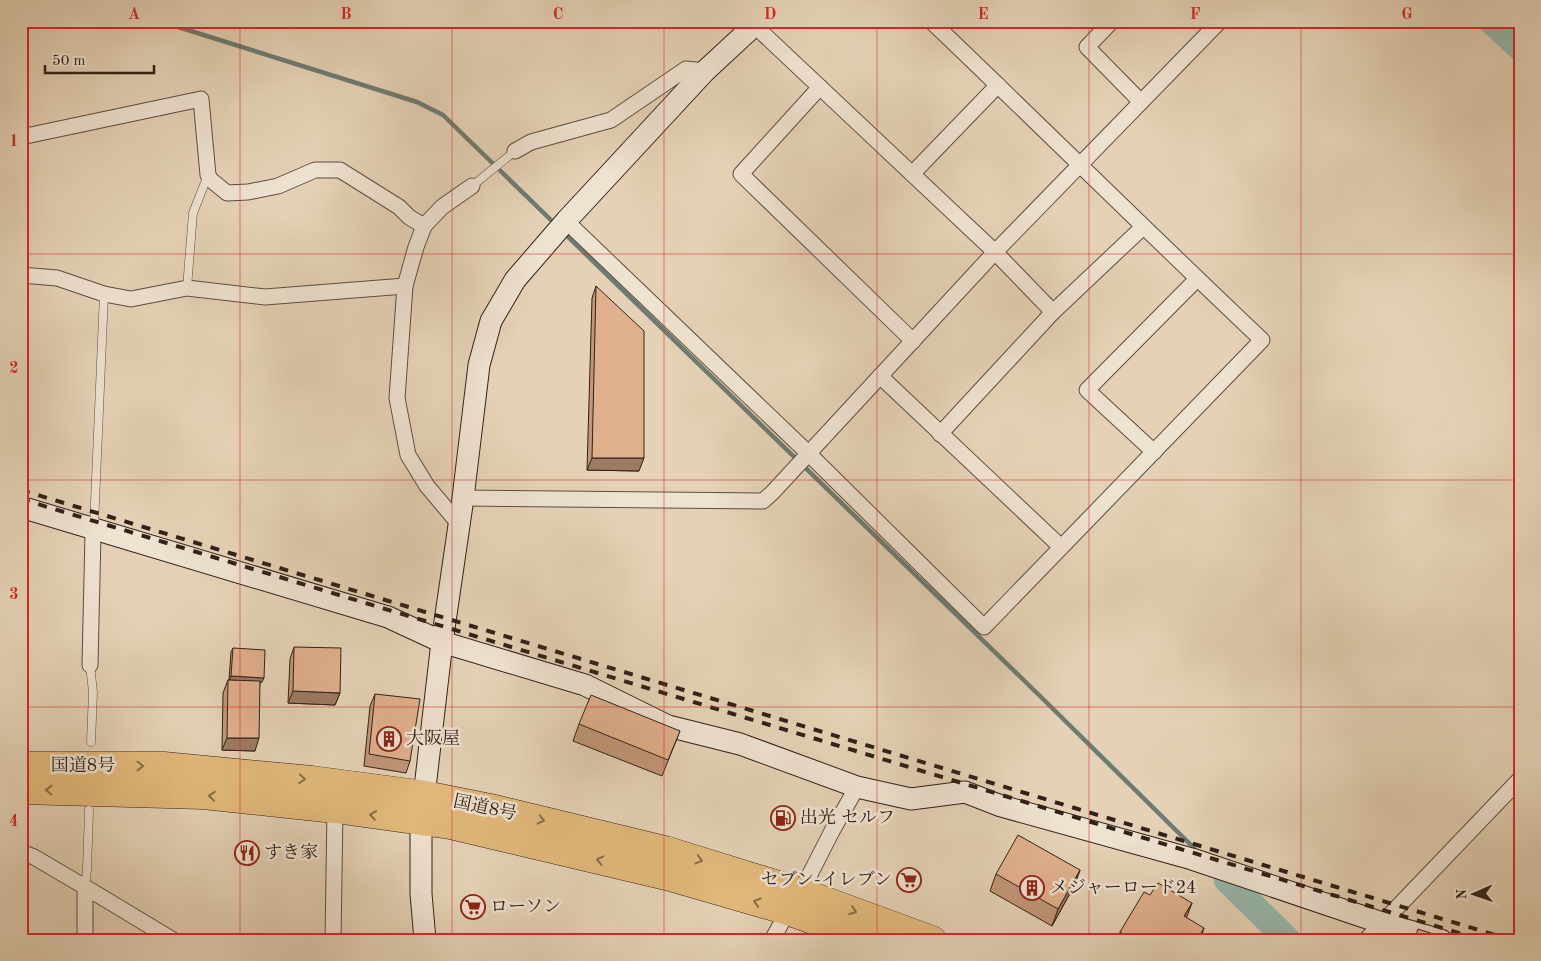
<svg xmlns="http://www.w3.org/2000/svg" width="1541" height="961" viewBox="0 0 1541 961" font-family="'Old Standard TT','Noto Serif JP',serif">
	<rect width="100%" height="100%" fill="#e5d2b6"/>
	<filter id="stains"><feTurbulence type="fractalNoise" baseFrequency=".004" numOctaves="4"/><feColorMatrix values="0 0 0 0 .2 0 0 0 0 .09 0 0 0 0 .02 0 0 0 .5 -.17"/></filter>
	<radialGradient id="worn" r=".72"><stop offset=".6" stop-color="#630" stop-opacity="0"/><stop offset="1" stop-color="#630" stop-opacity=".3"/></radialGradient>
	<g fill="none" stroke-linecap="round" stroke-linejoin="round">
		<g stroke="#6d7c71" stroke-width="4.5">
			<path d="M159 21 417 102 443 115 555 224"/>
			<path d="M564 233 1042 698 1194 848"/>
		</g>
		<g stroke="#96b8ac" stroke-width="26">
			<path d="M1491 21 1520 48"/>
			<path d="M1227 880 1288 940"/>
		</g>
		<defs>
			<g id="lane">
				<path d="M472 186 515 151"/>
				<path d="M187 288 193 213 208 175"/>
				<path d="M94 526 104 294"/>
				<path d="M90 665 93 692 91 742"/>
				<path d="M85 887 87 870 89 810"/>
			</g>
			<g id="street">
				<path d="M1112 21 1087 47 1141 102"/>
				<path d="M755 26 995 252 1053 312"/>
				<path d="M820 87 741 174 913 341"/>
				<path d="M21 137 201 99 208 175 211 180 227 193 248 192 278 186 315 170H340L399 207 409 217 424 226"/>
				<path d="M515 151 531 142 611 120 686 69 705 71"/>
				<path d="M912 174 998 85"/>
				<path d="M566 221 808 453 984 627 1262 340C1151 235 1042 127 931 21"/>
				<path d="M21 275 57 278 104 294 131 299 187 288 265 297 405 286"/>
				<path d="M880 376 1061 547"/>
				<path d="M940 434 1053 312 1143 227"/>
				<path d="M1154 452 1087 390 1197 279"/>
				<path d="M463 498 763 501 772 493 995 252 1220 21"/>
				<path d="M459 524 427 486 408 455 397 398 405 286 416 247 424 226 442 207 472 186"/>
				<path d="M90 665 93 533"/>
				<path d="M21 852 34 857 85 887 173 940"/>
				<path d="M801 892 832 831 857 787"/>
				<path d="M85 940V887"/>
				<path d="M333 940 335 809"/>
				<path d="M772 940 788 911"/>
				<path d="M1366 940 1520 779"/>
			</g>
			<g id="secondary">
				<path d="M21 507 388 617 442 642 585 685 668 726 740 744 857 787 911 799 965 792 1001 806 1192 859 1382 923 1441 940"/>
				<path d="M425 940 421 894V822L442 642 463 498 479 365 491 321 515 280 566 221 705 71 759 21"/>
			</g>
			<g id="highway">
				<path d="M21 766H164L312 780 425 795 495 809 665 850 801 892 932 940"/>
				<path d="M21 790 203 795 335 809 450 825 674 878 788 911 869 940"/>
			</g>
		</defs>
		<use href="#lane" stroke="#5d4d40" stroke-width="9"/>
		<use href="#street" stroke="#5d4d40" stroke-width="17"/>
		<use href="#secondary" stroke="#302118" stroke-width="23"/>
		<use href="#highway" stroke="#302118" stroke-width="29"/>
		<use href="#lane" stroke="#eee2d0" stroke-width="8"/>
		<use href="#street" stroke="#eee2d0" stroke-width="15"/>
		<use href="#secondary" stroke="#eee2d0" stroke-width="21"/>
		<use href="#highway" stroke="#e2b97b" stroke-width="28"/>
		<g stroke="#302118" stroke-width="4" stroke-dasharray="9 9" stroke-linecap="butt">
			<path d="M21 490 1512 940"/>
			<path d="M21 499 1482 940"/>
		</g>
	</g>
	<g fill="#c19778" stroke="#302118">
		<path d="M596 286 639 471 587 470 592 298Z"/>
		<path d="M294 647 340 693 335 705 288 703 290 659Z"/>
		<path d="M233 648 262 682H260L255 751 222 750 223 693 228 680H229L231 652Z"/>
		<path d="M375 694 410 761 406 773 364 766 370 706Z"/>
		<path d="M579 724 680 731 662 776 573 741Z"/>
		<path d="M1080 870 1074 886 1052 926 990 891 996 874Z"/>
		<path d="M1187 918 1200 940H1118L1120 932Z"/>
	</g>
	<g fill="#9d7b62" stroke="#302118">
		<path d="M592 458H644L639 471 587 470Z"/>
		<path d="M231 676 264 678 262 682 229 680Z"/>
		<path d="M293 691 340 693 335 705 288 703Z"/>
		<path d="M227 738H259L255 751 222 750Z"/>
		<path d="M1080 870 1074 886 1052 926 1058 909Z"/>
		<path d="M1192 903 1186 919 1184 916Z"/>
		<path d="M1204 928 1200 940H1197Z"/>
	</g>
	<g fill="#e0b08c" stroke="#302118">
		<path d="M596 286 644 331V458H592Z"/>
		<path d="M294 647 341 648 340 693 293 691Z"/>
		<path d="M233 648 265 650 264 678 231 676Z"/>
		<path d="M228 680 260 681 259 738H227Z"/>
		<path d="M375 694 420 699 410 761 369 754Z"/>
		<path d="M591 695 680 731 668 760 579 724Z"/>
		<path d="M1018 835 1080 870 1058 909 996 874Z"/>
		<path d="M1158 883 1192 903 1184 916 1204 928 1197 940H1124L1127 936 1120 932 1144 892 1150 895Z"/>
		<path d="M1418 929 1452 940H1414Z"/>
	</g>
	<defs><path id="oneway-chevron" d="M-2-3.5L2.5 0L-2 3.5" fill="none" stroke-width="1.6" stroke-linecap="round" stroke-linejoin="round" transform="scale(1.25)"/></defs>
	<g stroke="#896d4a">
		<use href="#oneway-chevron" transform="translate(140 766)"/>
		<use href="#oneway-chevron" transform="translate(302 779) rotate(5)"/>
		<use href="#oneway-chevron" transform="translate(49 790) rotate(-178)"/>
		<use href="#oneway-chevron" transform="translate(212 796) rotate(-174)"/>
		<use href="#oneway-chevron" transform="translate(373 815) rotate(-171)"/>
		<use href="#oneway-chevron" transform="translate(541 820) rotate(13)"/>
		<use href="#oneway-chevron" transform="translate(600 860) rotate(-167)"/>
		<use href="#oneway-chevron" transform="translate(699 860) rotate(17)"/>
		<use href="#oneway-chevron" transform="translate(757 902) rotate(-164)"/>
		<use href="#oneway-chevron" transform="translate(853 911) rotate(20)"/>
	</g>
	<path fill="none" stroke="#d62828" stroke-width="1" stroke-opacity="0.55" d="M240 21V940M452 21V940M664 21V940M877 21V940M1089 21V940M1301 21V940M21 254H1520M21 480H1520M21 707H1520"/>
	<defs>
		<symbol id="building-ring" viewBox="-11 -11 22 22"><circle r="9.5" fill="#eee2d0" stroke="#8f2418" stroke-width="1.5"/><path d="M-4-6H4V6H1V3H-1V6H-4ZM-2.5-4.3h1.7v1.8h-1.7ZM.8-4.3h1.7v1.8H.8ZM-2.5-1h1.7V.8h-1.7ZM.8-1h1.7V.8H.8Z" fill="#8f2418"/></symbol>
		<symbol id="fuel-ring" viewBox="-11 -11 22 22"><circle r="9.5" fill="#eee2d0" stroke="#8f2418" stroke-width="1.5"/><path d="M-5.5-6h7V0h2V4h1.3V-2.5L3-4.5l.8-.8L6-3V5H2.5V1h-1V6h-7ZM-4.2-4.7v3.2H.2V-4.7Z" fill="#8f2418"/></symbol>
		<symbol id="restaurant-ring" viewBox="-11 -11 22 22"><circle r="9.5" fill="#eee2d0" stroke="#8f2418" stroke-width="1.5"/><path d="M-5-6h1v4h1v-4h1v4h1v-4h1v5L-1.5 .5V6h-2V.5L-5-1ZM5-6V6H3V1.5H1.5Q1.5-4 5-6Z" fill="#8f2418"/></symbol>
		<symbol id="supermarket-ring" viewBox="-11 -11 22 22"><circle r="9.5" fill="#eee2d0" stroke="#8f2418" stroke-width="1.5"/><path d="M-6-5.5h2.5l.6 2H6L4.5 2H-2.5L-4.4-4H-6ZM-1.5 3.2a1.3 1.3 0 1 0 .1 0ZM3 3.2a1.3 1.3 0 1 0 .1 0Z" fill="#8f2418"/></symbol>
	</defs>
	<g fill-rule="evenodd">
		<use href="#building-ring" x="375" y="725" width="28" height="28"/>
		<use href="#fuel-ring" x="769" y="804" width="28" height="28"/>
		<use href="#restaurant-ring" x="233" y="839" width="28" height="28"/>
		<use href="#supermarket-ring" x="895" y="866" width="28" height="28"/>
		<use href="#building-ring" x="1018" y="874" width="28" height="28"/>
		<use href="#supermarket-ring" x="459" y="893" width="28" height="28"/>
	</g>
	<g text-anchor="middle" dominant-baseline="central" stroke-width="5" stroke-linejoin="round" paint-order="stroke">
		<g font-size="18" fill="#302118" stroke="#eee2d0" text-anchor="start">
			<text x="406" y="739">大阪屋</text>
			<text x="800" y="818">出光 セルフ</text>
			<text x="264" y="853">すき家</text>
			<text x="892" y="880" text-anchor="end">セブン-イレブン</text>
			<text x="1050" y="888">メジャーロード24</text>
			<text x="490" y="907">ローソン</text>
		</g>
		<g font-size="18" fill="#302118" stroke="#eee2d0">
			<text x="83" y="766">国道8号</text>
			<text transform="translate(485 808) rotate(12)">国道8号</text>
		</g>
	</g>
	<rect width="1541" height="961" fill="none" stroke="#e5d2b6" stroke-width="55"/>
	<g transform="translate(1474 894) rotate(268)" stroke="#eee2d0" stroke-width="4" paint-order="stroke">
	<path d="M0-4L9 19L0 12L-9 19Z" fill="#302118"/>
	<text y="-8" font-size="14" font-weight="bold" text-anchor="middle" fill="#302118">N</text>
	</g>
	<path d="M45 65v8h109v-8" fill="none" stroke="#302118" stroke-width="2.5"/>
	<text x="52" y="65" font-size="15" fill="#302118" stroke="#eee2d0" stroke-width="4" paint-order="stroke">50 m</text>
	<rect x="28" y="28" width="1486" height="906" fill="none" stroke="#d62828" stroke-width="2"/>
	<g font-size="16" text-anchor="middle" font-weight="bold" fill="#d62828">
		<text x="134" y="19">A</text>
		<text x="346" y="19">B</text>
		<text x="558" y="19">C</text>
		<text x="770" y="19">D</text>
		<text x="983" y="19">E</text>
		<text x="1195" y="19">F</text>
		<text x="1407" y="19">G</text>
		<text x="14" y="146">1</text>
		<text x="14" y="373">2</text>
		<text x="14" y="599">3</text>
		<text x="14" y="826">4</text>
	</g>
	<rect width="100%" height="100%" filter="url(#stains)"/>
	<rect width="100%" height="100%" fill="url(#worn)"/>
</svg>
